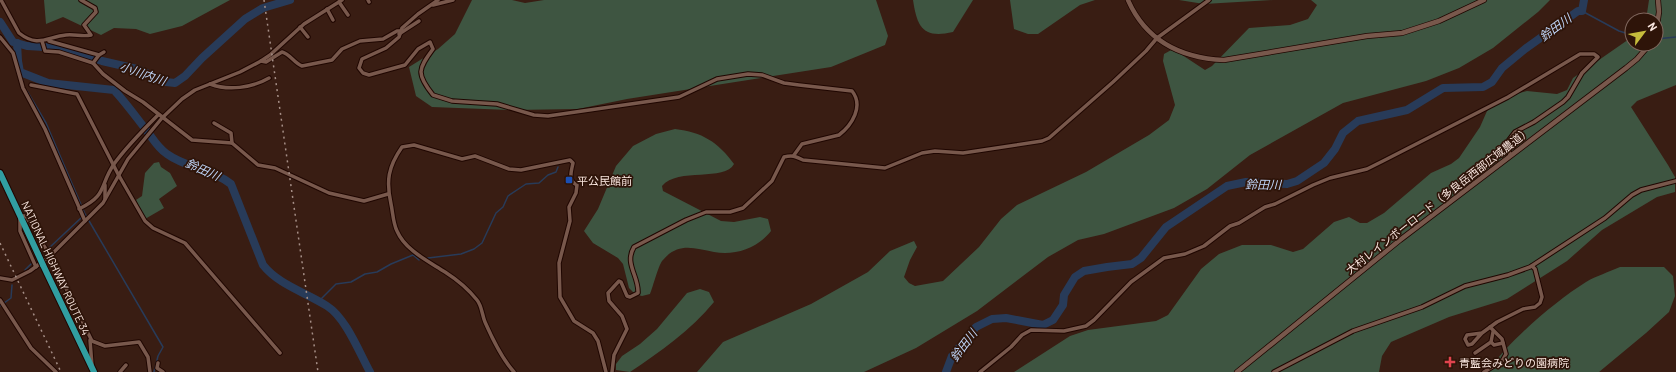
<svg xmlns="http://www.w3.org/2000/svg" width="1676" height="372" viewBox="0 0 1676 372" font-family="Barlow,'Noto Sans JP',sans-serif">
	<rect width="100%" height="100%" fill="#391d13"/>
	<g fill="#3e5541">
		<path d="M44 0H230L182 26 150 34 136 29 114 28 101 35 63 17 46 24Z"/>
		<path d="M472 0H512L525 3 544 0H876L888 36 885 45 831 67 627 99 578 109 513 110 432 107 416 96 409 67 438 49 455 34Z"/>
		<path d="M913 0H973L953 32C923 39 917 27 913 0Z"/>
		<path d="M1010 0H1095L1080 5 1038 34H1028L1014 29Z"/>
		<path d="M1179 0H1273L1204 4Z"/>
		<path d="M1306 0H1550L1538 12 1493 48 1459 68 1426 81 1343 103 1250 155 1207 189 1174 208 1104 234 1078 240 1048 257 977 311 916 348 864 372H697L723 342 811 304 868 272 890 251 914 241 917 247 910 260 904 277 909 283 915 286 943 281 979 247 1001 219 1017 205 1086 172 1149 135 1169 120 1175 105 1163 61 1164 54 1173 49 1205 70 1212 66 1249 28 1290 25 1308 19 1317 5 1311 0Z"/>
		<path d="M1649 0H1676V85L1637 101 1631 107 1668 165 1675 177V192L1657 197 1602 230 1567 261 1507 299 1449 317 1391 342 1382 356 1379 372H1014L1070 336 1088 330 1156 321 1168 315 1201 269 1219 254 1242 245H1271L1293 252 1303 249 1334 222 1349 217 1360 223H1367L1384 213 1431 173 1451 164 1459 158 1480 127 1487 111 1504 97 1527 91 1557 94 1567 90 1573 78 1632 37V44H1656V20H1646Z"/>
		<path d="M675 129C702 132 718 142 734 164 725 182 678 167 662 186L663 191 721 221 734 222 760 217 768 219 771 231C758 248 735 256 714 252 694 248 678 242 663 260 659 263 653 287 650 294L642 296 635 294 629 288 623 264 618 258 593 243 584 231 598 209 616 166 633 146 656 134Z"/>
		<path d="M159 162 161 167 170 173 177 186 159 199 164 208 145 219 136 200 142 196 145 173 154 163Z"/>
		<path d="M1620 267H1664L1673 276 1675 296 1669 312 1646 333 1599 372H1487C1509 341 1554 302 1586 282 1596 276 1609 272 1620 267Z"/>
		<path d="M700 289 709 292 714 302C691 330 660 352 630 372L616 370V364L622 356 640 344 657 329 687 293Z"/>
	</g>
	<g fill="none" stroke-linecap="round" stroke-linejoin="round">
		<g stroke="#283b59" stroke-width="1.5">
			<path d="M1582 11 1619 31 1632 35"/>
			<path d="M1656 39 1676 37"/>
			<path d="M20 72 23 82"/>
			<path d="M27 91 46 123 85 214 163 347 158 356 154 372"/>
			<path d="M49 248 82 217"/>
			<path d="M428 258 461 254 474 249 482 243 496 213 503 207 508 196 526 184 539 183 548 175 556 172 558 167"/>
			<path d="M25 270 31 264"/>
			<path d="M319 301 336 284 351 282 365 274 377 272 391 264 413 255 419 260"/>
			<path d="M0 306 11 298 12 285"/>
		</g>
		<g stroke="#283b59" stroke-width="8">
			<path d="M0 22 13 42 27 46 61 48 102 61 137 69 166 82 175 83 185 76 202 58 245 19 263 8 290 0"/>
			<path d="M17 43 18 61 20 72 48 83 114 90C126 103 136 117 147 131 153 139 158 148 167 154 186 168 212 169 231 184L263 265C279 285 305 292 327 306 346 318 359 352 370 372"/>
			<path d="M946 372 952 356 976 327 992 319 1006 318 1043 325 1053 320 1063 305 1064 295 1075 277 1084 271 1107 267 1132 264 1141 258 1166 227 1227 186 1246 182 1287 184 1297 181 1324 163 1335 149 1343 133 1358 121 1407 110 1443 88 1483 87 1492 82 1502 68 1525 49 1578 11H1582L1584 0"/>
		</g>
		<defs>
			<g id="minor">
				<path d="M1 0 19 33C38 48 47 37 66 35 75 34 83 37 91 35L84 25 96 12 95 8 81 0"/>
				<path d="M368 0 369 2"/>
				<path d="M438 0 418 14 402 28 399 37 386 48 362 59 359 68 363 73 369 75 405 65 418 49 430 42 433 49C418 69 416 74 433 95L452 101 497 104 534 115 548 116 679 97 717 79 748 74 762 75 784 83 799 85 852 91C864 106 852 125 839 135L802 144 794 155"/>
				<path d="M339 2 348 15"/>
				<path d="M433 5 453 0"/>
				<path d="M327 9 333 20"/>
				<path d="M300 27 308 37"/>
				<path d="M399 34 419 21"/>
				<path d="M0 37 13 53 23 88 45 129 85 221"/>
				<path d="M42 41 45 51 59 52 93 63 103 74 125 91 143 102 192 140 232 143 258 165 275 168 329 193 364 201 388 194"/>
				<path d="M49 41 99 55"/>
				<path d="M261 61 266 62 282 52C290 54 294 63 302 66L332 60 342 49 360 41 383 39 397 31H400"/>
				<path d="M93 63 99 55 104 52"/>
				<path d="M210 84C228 91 252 88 269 78"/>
				<path d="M31 85 77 94 118 174 145 221 153 228 185 243 280 353"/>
				<path d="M214 123 231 133 232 143"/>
				<path d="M105 199V185"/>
				<path d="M79 209C108 195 99 186 114 164 127 146 143 130 158 115"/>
				<path d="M36 267 20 231V216H26L50 256 92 341 105 346 139 342 148 357 150 372"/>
				<path d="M0 278 12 280 30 271 50 256 103 203 128 159 162 118 182 99 195 90 240 72 261 61 270 55 304 24 342 0"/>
				<path d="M0 300 31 348 56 372"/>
				<path d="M1482 333 1467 335 1465 339 1468 345 1472 344 1482 333 1497 322 1523 309 1535 307 1540 303 1542 297 1535 269 1532 266"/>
				<path d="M90 340 92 366"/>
				<path d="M1491 342 1494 345 1503 343"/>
				<path d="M1475 353 1491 342 1493 332"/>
				<path d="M158 363 157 368 163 372"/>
				<path d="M120 372 126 365"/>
				<path d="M514 372C503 360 492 338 485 322 482 315 482 306 477 300 469 290 456 279 445 272 428 261 405 250 397 231 393 223 393 213 391 204 386 181 388 167 402 147L414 145 462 159 475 156 509 169 521 170 570 160 573 163C571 172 568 181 577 185L576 193 569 207 570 221 559 263 560 297 574 321 593 333 598 341 606 372"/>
				<path d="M612 372 614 355 627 329 622 316 609 301 608 293 619 281 621 282 627 296 630 297 638 293C639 276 624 264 634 247L686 220 706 212H730L743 208 772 181 784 157C792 155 795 156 803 160L885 168 922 153 935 151 963 153 1042 141 1049 138 1113 82 1146 51 1157 38 1209 0"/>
				<path d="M980 372 1011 347 1022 335 1031 330 1064 331 1086 326 1094 320 1131 282 1164 258 1185 254 1204 246 1230 226 1239 223 1265 207 1275 204 1313 185 1330 178 1367 169 1383 161 1508 97 1580 54H1594L1598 57 1582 73 1568 97 1563 102 1534 122 1515 132 1509 140 1508 146 1510 155"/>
				<path d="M1274 372 1353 331 1422 307 1465 286 1508 275 1530 267 1605 218 1632 195 1641 190 1676 181"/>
				<path d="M1484 372 1502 361 1506 354 1502 339 1490 327"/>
			</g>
			<g id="tertiary">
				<path d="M1128 0C1146 41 1182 58 1224 60L1367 36 1402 33 1439 21 1484 0"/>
				<path d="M1656 32 1659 12 1658 0"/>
				<path d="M1237 372 1400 240 1626 68 1637 59 1650 44"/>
			</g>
			<g id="trunk">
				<path d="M0 173 38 254"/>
				<path d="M43 265 94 372"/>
			</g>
		</defs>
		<use href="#minor" stroke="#1f0601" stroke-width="5.5"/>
		<use href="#tertiary" stroke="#1f0601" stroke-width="6"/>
		<use href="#trunk" stroke="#1f0601" stroke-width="8"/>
		<use href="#minor" stroke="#78584c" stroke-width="3.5"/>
		<use href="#tertiary" stroke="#78584c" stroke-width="4.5"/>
		<use href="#trunk" stroke="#319ea1" stroke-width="6"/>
		<g stroke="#a68f87" stroke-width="1.5" stroke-dasharray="2 4" stroke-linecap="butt">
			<path d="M264 0 318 372"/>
			<path d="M0 243 61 372"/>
		</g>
		<defs>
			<path id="trunk-bridge" d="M38 254 43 265"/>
		</defs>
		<use href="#trunk-bridge" stroke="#1f0601" stroke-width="8" stroke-linecap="butt"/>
		<use href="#trunk-bridge" stroke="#319ea1" stroke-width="6"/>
	</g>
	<rect fill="#1a4fb4" stroke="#2e1409" stroke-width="1.5" x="565" y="176" width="8" height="8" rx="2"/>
	<path fill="#e0444e" stroke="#2e1409" stroke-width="1.5" d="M1448 356h4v4h4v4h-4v4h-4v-4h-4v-4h4z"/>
	<g text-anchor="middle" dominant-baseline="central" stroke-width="3.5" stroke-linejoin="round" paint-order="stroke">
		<g font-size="11" fill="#fae7e0" stroke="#2e1409" text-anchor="start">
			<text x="577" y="180">平公民館前</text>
			<text x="1459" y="362">青藍会みどりの園病院</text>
		</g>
		<g font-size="11" fill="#fae7e0" stroke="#2e1409">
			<text transform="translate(1438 200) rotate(-38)">大村レインボーロード（多良岳西部広域農道）</text>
			<text transform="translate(56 268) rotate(65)">NATIONAL HIGHWAY ROUTE 34</text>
		</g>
		<g font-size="12" font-style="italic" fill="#bfd5f8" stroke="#2e1409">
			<text transform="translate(1555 27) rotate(-36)">鈴田川</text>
			<text transform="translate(143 73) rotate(19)">小川内川</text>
			<text transform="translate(203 169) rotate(24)">鈴田川</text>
			<text transform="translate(1263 184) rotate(1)">鈴田川</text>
			<text transform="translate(963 345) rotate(-53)">鈴田川</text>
		</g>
	</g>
	<g transform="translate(1644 32) rotate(58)"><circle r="19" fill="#2e1409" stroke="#80685f"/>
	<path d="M0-3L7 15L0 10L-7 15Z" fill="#c6bc3c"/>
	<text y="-6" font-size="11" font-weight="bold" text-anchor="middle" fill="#fae7e0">N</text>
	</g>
</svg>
